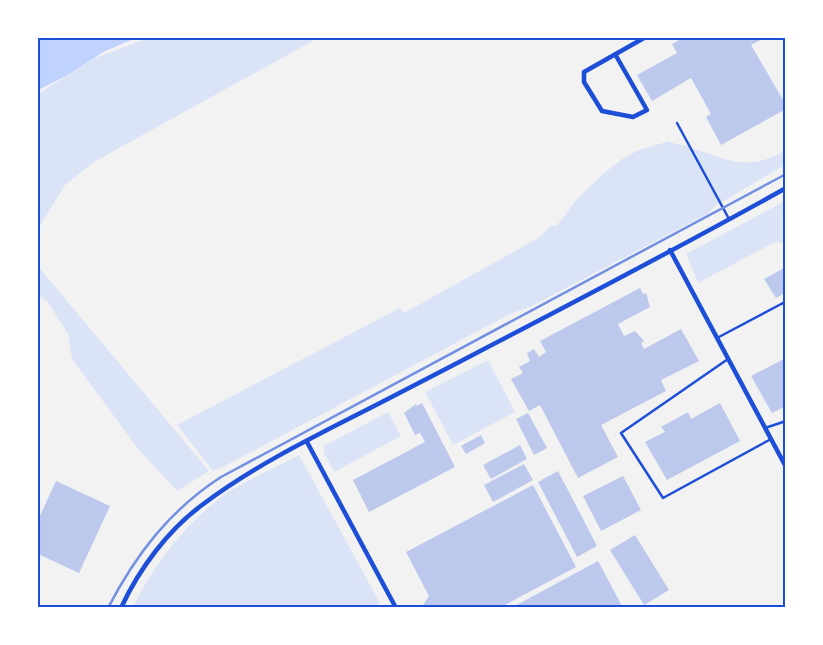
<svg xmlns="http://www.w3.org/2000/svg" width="823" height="645" viewBox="0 0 823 645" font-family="'Exo 2',sans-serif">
	<rect width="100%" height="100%" fill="#f2f2f2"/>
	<g fill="#dbe4f7">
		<path d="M148 38H318L94 162 65 185 38 229V94L93 59Z"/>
		<path d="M669 141C675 145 680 144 686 146 724 158 748 174 785 150V165L715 206 709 213 532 306 510 314 225 466 213 471 177 425 400 308 404 313 540 237 551 225 556 226C565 217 571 205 580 196 596 181 615 161 635 152 645 147 658 145 669 141Z"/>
		<path d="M785 201V243L775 242 698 283 686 254Z"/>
		<path d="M38 266 209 471 177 491 139 450 72 359 68 334 47 301 38 295Z"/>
		<path d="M488 360 515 412 453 445 425 392Z"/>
		<path d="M388 412 401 436 334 472 324 453V446Z"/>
		<path d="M299 455 380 603 373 608 133 607C154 564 183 527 221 497 241 482 276 468 299 455Z"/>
	</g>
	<path fill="#bfd3fe" d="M38 38H136L105 51 66 76 38 90Z"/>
	<g fill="#bdc9ec">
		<path d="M683 38H764L751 45 786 105V109L721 145 706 117 711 114 691 78 652 101 637 75 677 53 672 44Z"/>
		<path d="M786 267V292L776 298 764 279Z"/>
		<path d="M640 288 643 294 646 293 650 307 618 324 624 336 635 331 644 341 641 343 644 349 681 329 699 361 661 380 666 391 601 425 618 457 578 478 540 405 529 411 511 379 523 373 519 367 530 361 527 353 534 349 539 357 546 352 540 341Z"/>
		<path d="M786 358V406L772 413 751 376Z"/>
		<path d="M422 403 455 467 369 512 353 480 425 442 420 433 415 435 404 413 416 404 417 406Z"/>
		<path d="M720 403 740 441 667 480 645 442 665 432 661 427 688 412 691 419Z"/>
		<path d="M528 413 547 448 534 455 516 419Z"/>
		<path d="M481 435 485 443 466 454 461 446Z"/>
		<path d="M520 445 527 459 491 479 483 465Z"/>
		<path d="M524 464 533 480 493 502 484 485Z"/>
		<path d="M558 471 597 546 577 557 538 482Z"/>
		<path d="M623 476 641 510 601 531 583 496Z"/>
		<path d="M56 481 110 506 79 573 38 554V520Z"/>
		<path d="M533 485 576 567 499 608H427L423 605 429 596 406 552Z"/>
		<path d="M635 535 669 590 644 605 610 550Z"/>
		<path d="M598 561 621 604 615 608H511Z"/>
	</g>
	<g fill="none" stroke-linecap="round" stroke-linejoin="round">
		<g stroke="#1d4ed8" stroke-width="2.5">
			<path d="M677 123 729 219"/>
			<path d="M717 338 783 303 786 307"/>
			<path d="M728 359 621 433 663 498 771 439"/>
			<path d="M765 428 786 421"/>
		</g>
		<g stroke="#1d4ed8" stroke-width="4.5">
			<path d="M615 54 647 110 633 117 602 111 584 82V72L644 38"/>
			<path d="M670 250 786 467"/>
			<path d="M307 442 396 608"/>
			<path d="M121 608C139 569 168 530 202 505 264 458 339 425 407 389 534 323 661 258 786 188"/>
		</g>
		<path stroke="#7290e2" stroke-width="2.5" d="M108 608C136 554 170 510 221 477L786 174"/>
	</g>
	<rect width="823" height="645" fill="none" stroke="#ffffff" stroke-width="78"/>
	<rect x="39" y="39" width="745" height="567" fill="none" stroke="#1d4ed8" stroke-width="2"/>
</svg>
